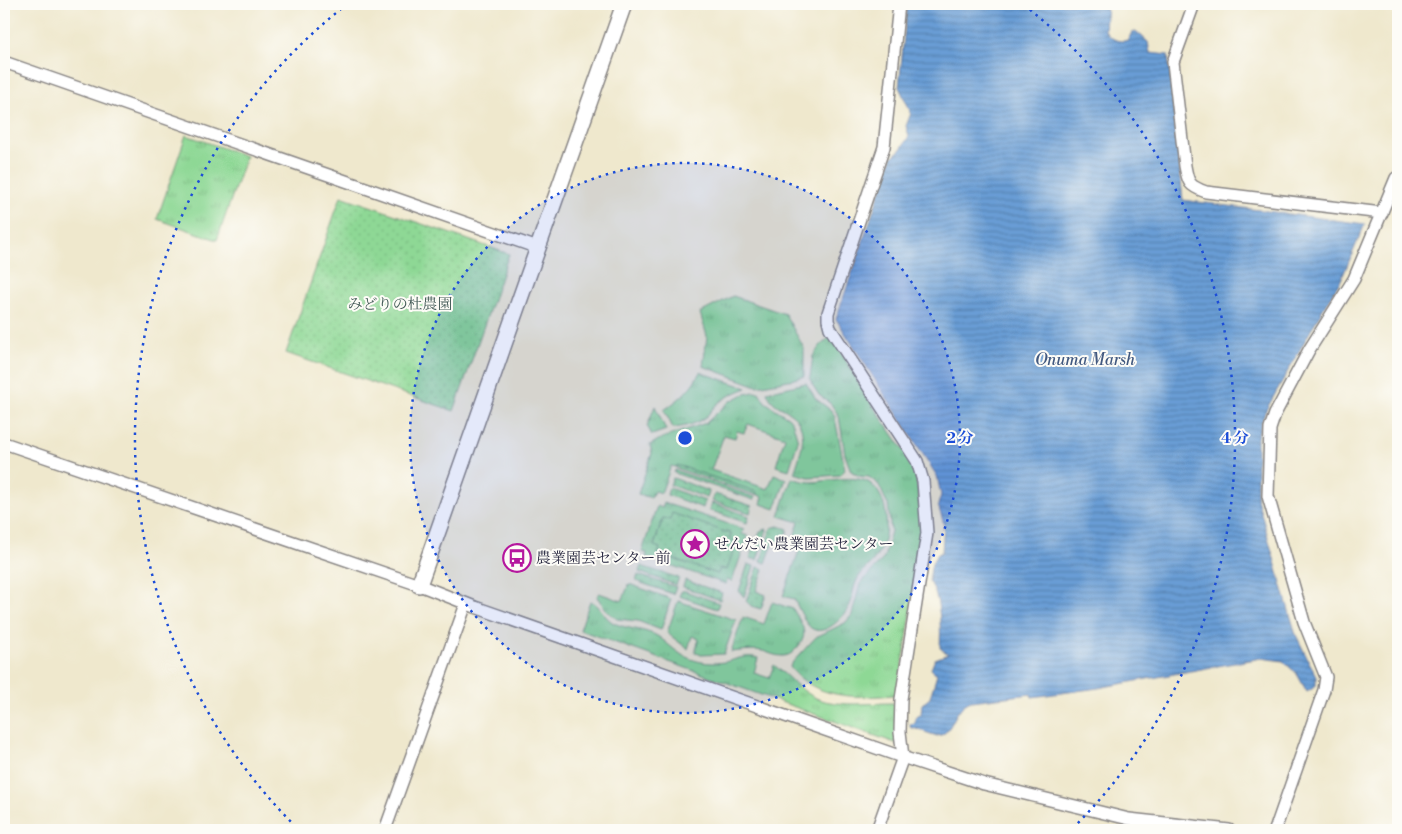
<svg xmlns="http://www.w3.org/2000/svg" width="1402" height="834" viewBox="0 0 1402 834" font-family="'Libre Bodoni','Noto Serif JP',serif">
	<defs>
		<pattern id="grass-tufts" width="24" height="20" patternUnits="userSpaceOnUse" patternTransform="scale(1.25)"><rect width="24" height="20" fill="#8ed895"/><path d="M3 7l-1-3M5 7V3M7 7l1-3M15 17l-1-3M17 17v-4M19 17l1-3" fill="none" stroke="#7ab981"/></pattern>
		<pattern id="garden-dots" width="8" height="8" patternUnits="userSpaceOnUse" patternTransform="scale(1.25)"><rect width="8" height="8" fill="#8ed895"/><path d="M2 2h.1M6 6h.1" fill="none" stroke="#7ab981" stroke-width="1.8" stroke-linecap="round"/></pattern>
		<pattern id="water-rules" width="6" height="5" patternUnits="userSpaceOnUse" patternTransform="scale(1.25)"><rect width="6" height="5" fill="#699dd5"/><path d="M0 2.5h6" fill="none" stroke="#5680ae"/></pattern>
	</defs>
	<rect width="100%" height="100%" fill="#fdfcf7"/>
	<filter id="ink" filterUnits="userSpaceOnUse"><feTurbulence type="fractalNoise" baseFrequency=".02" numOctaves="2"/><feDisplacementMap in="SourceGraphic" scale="10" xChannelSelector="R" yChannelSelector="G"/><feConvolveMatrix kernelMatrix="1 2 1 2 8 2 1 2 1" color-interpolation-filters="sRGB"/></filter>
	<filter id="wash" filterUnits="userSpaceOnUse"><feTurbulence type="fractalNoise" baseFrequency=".0096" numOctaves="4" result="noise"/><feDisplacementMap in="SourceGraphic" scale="20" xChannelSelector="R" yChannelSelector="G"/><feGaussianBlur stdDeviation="1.12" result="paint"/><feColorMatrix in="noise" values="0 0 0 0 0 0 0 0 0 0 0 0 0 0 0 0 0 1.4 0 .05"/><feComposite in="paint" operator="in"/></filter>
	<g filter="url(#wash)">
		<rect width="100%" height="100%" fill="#efe8cd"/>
		<g fill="url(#grass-tufts)" stroke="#587d68" fill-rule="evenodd">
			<path d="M186 135 246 156 217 240 157 219Z"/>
			<path d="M733 296 785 314 804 348V376L794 379 757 386 703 366 707 336 700 313Z"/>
			<path d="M829 338 834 340 867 397 914 465 924 533 898 693 895 695C858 698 815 700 790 667L791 664 816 637 845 623 852 615 860 584 884 558 891 531 888 505 879 485 869 477 859 476 851 471 845 455 839 416 831 404 819 395 812 384 810 377 813 356 820 346Z"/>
			<path d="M700 372 747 388C736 392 725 397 716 405 711 410 709 415 703 419 693 425 683 427 673 428L664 410C680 399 691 389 700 372Z"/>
			<path d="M806 383 816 399 832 411 835 418 845 470 840 475 809 477 794 473C801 454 811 426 789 412 779 406 771 404 767 392Z"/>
			<path d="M754 392H759L765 402 789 418 793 424 798 441 789 470 776 466 785 437 748 424 744 433 737 431 735 438 724 435 711 470 768 489 774 474 786 479 775 509 761 504 763 497 756 494 757 493 677 466 676 467 671 466 661 493 654 491 651 498 638 494 652 453 650 445 662 438 706 423 729 402 742 395Z"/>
			<path d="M655 406 666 430 652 435 647 426Z"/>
			<path d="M792 478C798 480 805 482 811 482 826 482 857 473 871 484 891 500 890 538 876 557 871 566 862 570 857 580 853 588 853 595 851 602 847 615 825 638 811 628 805 624 798 606 794 599L783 596 800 548 791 545 799 522 779 516Z"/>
			<path d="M664 503 744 529 742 534 748 536 732 581 727 580 726 584 646 557 647 553 642 552 657 506 662 508ZM663 518 731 534 726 570 658 554 660 548 654 545Z"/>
			<path d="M629 584 671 599 661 630 638 621 617 619 607 611 597 597 599 593 622 601Z"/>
			<path d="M590 601C600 604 603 616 612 622 626 630 645 628 659 637 670 645 677 654 691 659 701 663 713 664 724 662 736 660 745 654 758 658L754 673 769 678 774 665C787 676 802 692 818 699 840 707 870 703 893 703L896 707 898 744 580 630Z"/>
			<path d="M678 601 736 620 724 654 701 655 695 652 699 639 692 636 688 649 667 633Z"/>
			<path d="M772 602 793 609C802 625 811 634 795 650 791 654 788 656 782 656 775 656 769 653 763 651 753 649 741 651 731 652L743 617 764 624Z"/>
		</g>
		<g fill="url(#garden-dots)" stroke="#587d68">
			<path d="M341 196 509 254 454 411 286 353Z"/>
			<path d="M677 465 757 492 756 495 676 468Z"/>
			<path d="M675 470 755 497 754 500 674 473Z"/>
			<path d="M673 478 709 491 707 498 670 485Z"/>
			<path d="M669 488 705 501 703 508 667 495Z"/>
			<path d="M715 494 752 506 750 513 712 501Z"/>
			<path d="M712 503 749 516 747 523 709 510Z"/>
			<path d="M672 513 731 534 730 539 736 542 727 570 720 568 718 574 658 554 660 548 654 546 663 518 670 520Z"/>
			<path d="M778 526 788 529 784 544 774 541 766 563 761 561 771 528Z"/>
			<path d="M767 529 757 560 750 558 760 531Z"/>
			<path d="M748 564 754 566 744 597 739 591Z"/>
			<path d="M641 566 679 578 676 585 639 572Z"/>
			<path d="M758 567 764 569 756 591 766 595 761 609 751 606 746 601Z"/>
			<path d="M638 575 676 587 673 594 636 581Z"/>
			<path d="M685 580 722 593 720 600 683 587Z"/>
			<path d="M682 590 719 603 717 609 679 596Z"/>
		</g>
		<path fill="url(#water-rules)" stroke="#466088" d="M907 4H1107L1105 31C1111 39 1118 43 1128 40L1132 32 1136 31 1148 42 1150 53 1168 55 1183 200 1365 224 1341 280 1320 314 1265 412 1257 437V499L1296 635 1316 676V686L1307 692 1297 674 1283 661 1261 658 1098 688 1032 697 1031 694 971 701C952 708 954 734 937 736L910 727V724L915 723V718L921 714 922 704C924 702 927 701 929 699 930 698 937 675 937 674L931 669 935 659 948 654 940 648C941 630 941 596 929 581 931 570 931 556 942 552L944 524 938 505 941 495 937 476 836 319 892 157 901 149 909 136 906 126 911 113 899 87Z"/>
	</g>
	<g filter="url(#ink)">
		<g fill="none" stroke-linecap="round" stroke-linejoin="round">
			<defs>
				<g id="street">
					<path d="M1194 4 1173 62 1185 166C1188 183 1189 186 1206 192L1382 213"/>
					<path d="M4 62 538 248"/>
					<path d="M4 443 419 585 475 607 899 756 984 784 1129 819 1229 830"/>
					<path d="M385 830 466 604"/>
					<path d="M877 830 903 757 900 732 901 699 927 533 923 481 917 461 830 328 828 320V313L884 147 899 4"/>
					<path d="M1275 830 1324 690 1326 677 1304 622 1268 496 1270 429 1275 414 1309 350 1354 279 1396 178 1398 177"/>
				</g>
				<path id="secondary" d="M419 585 624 4"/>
			</defs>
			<use href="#street" stroke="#888584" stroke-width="14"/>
			<use href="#secondary" stroke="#888584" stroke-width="18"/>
			<use href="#street" stroke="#fff" stroke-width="11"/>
			<use href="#secondary" stroke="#fff" stroke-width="15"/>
		</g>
	</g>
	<circle cx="685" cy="438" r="275" fill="#1d4ed8" fill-opacity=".12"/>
	<g fill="none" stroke="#1d4ed8" stroke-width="2.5" stroke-dasharray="2.5 5">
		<circle cx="685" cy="438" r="275"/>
		<path d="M296 827A550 550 0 0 1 346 5M1024 5A550 550 0 0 1 1074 827"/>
	</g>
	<defs>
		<symbol id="sight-ring" viewBox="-11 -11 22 22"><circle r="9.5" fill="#fdfcf7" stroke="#b5179e" stroke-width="1.5"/><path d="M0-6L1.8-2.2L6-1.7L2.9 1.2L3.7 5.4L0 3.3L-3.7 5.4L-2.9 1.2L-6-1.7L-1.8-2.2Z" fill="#b5179e"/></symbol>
		<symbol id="bus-ring" viewBox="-11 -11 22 22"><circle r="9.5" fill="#fdfcf7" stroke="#b5179e" stroke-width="1.5"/><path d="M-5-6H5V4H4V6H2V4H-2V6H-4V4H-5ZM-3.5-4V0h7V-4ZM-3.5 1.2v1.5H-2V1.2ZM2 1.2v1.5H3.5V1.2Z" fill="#b5179e"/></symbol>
	</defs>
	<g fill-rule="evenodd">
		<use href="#sight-ring" x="679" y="528" width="32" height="32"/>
		<use href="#bus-ring" x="501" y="542" width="32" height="32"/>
	</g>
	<g text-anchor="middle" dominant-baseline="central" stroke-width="4" stroke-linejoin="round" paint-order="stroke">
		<g font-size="15" fill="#425956" stroke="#fdfcf7">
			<text x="400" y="304">みどりの杜農園</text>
		</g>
		<g font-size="15" fill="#22223b" stroke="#fdfcf7" text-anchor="start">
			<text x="714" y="544">せんだい農業園芸センター</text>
			<text x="536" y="558">農業園芸センター前</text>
		</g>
		<g font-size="16" font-style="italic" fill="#425980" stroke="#fdfcf7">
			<text x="1085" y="360">Onuma Marsh</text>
		</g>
	</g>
	<circle cx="685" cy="438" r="8" fill="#1d4ed8" stroke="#fdfcf7" stroke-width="2.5"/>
	<g font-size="15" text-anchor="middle" font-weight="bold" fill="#1d4ed8" stroke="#fdfcf7" stroke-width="4" stroke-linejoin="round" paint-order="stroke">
		<text x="960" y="443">2 分</text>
		<text x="1235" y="443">4 分</text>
	</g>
	<rect width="1402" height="834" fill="none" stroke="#fdfcf7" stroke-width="20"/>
</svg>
